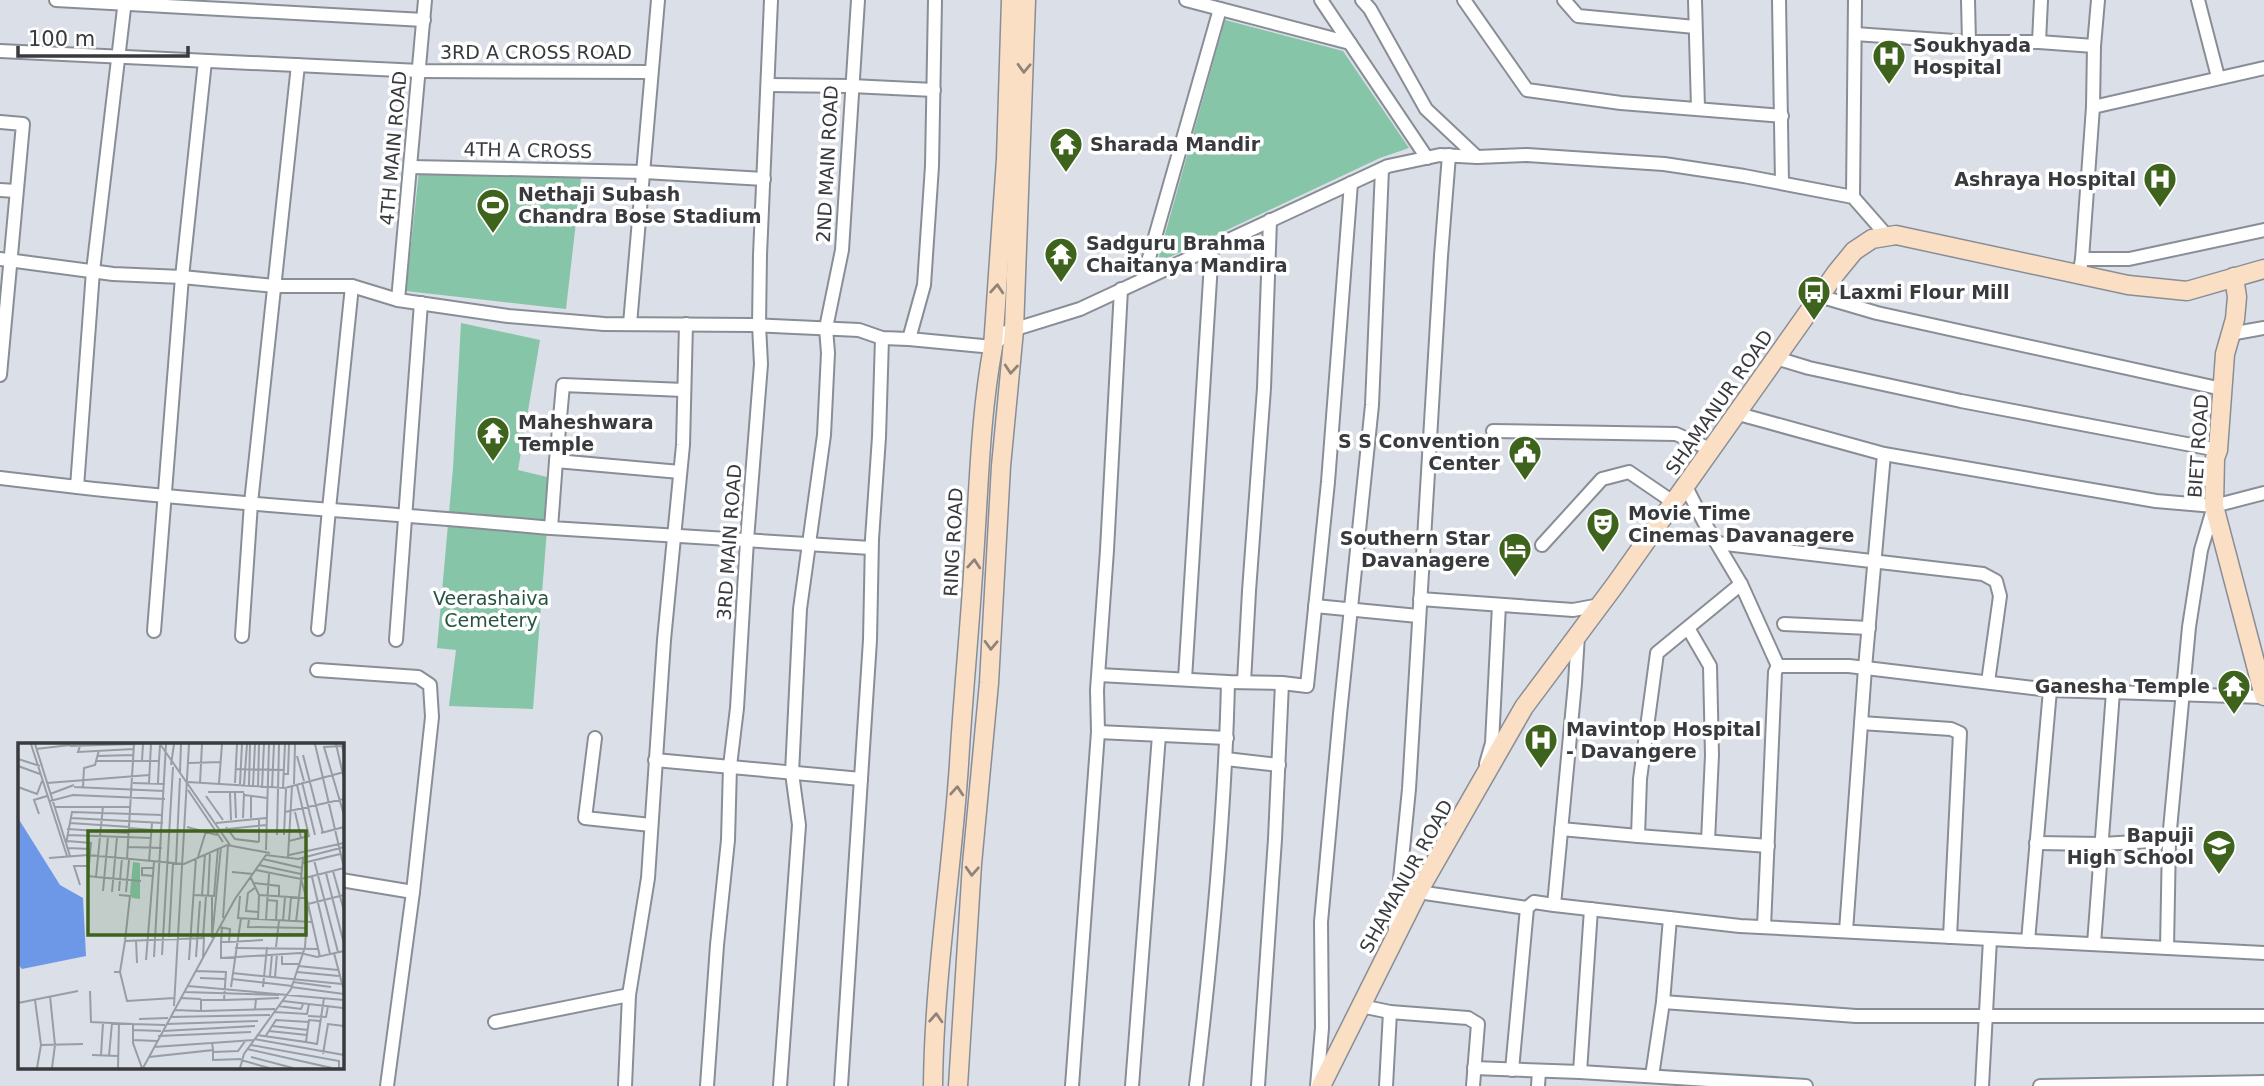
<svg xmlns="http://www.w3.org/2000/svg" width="2264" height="1086" viewBox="0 0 2264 1086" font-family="'DejaVu Sans',sans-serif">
	<rect width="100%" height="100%" fill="#dadfe8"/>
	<g fill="#86c5a7">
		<path d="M1225 20 1343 51 1409 148 1380 158 1157 263Z"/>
		<path d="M419 171 581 178 566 309 406 291Z"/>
		<path d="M461 323 540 340 518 470 551 478 533 709 449 706 456 650 437 648 453 468Z"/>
	</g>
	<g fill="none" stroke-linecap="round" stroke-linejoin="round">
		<defs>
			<g id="street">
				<path d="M56 0 424 20"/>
				<path d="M1186 0 1350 43"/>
				<path d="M1321 0 1427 158"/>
				<path d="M1362 0 1370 9 1426 109 1477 157"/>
				<path d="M1464 0 1527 90 1621 103 1782 116"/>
				<path d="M1564 0 1578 16 1695 27"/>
				<path d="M1695 0 1698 108"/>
				<path d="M1779 0 1782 183"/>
				<path d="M1968 0 1969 42"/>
				<path d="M2198 0 2218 77"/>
				<path d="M1855 34 1969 42H2039L2094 46"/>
				<path d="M2039 42 2041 0"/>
				<path d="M0 51 420 71 651 72"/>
				<path d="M768 85 851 86 934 90"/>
				<path d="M2093 107 2264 68"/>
				<path d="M0 122 23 124 0 375"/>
				<path d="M411 167 644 172 764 179"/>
				<path d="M0 190 16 191"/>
				<path d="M1853 197 1855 0"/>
				<path d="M0 259 113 274 182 277 275 286H352L398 300 508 316 604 324 752 325 859 330 882 338 909 339 993 347 1006 332 1080 309 1388 166 1440 155 1477 157 1527 155 1664 164 1744 176 1853 197 1888 237"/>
				<path d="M2082 259H2129L2264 230"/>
				<path d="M2079 275 2082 259 2093 107 2094 46 2098 0"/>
				<path d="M1143 279 1220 9"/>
				<path d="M1819 296 1877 313 2222 389"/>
				<path d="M398 300 425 0"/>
				<path d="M630 324 658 0"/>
				<path d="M2230 334 2264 328"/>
				<path d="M909 339 924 285 932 166 935 0"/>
				<path d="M1776 358 1809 368 1961 401 2218 450"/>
				<path d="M1735 413 1884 454 2156 501 2214 506 2264 493"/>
				<path d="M1493 431 1676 434 1710 449"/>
				<path d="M556 461 551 528 871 548"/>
				<path d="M680 472 556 461 563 385 684 390"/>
				<path d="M0 478 77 487 93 271 125 0"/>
				<path d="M1685 485 1704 522 1741 584 1778 666H1849L2050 690 2264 697"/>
				<path d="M77 487C235 505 393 513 551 528"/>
				<path d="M1717 543 1983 574 1996 581 2000 596 1988 682"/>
				<path d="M1542 545 1602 479 1629 472 1673 502"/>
				<path d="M1741 584 1657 653 1640 779 1638 836 1768 846"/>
				<path d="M1420 599 1573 610 1600 605"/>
				<path d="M1315 606 1418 616"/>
				<path d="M1784 624 1869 628"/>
				<path d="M1688 628 1710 666 1712 755 1708 841"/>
				<path d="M318 629 329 509 352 286"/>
				<path d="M154 631 182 277 205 61"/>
				<path d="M1578 635 1575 683 1554 905 1740 926 2264 953"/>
				<path d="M242 636 251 503 298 65"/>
				<path d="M396 640 421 303"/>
				<path d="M317 670 418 677 430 685 432 717 413 892 387 1086"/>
				<path d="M1099 675 1228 682 1282 683 1307 686 1328 482 1351 183"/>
				<path d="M1185 679 1212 247"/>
				<path d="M1244 682 1249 591 1264 388 1270 220"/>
				<path d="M1861 723 1951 729 1960 733 1950 937"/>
				<path d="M1098 732 1227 738"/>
				<path d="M595 738 585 818 651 825"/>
				<path d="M1226 759 1279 765"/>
				<path d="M655 760 861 779"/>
				<path d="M1486 764 1492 743 1499 605"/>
				<path d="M1561 829 1638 836"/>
				<path d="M2036 843 2102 844 2169 840"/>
				<path d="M341 880 413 892"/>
				<path d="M1418 892 1527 908"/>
				<path d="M1670 918 1663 1002 1856 1016H2264"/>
				<path d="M1764 927 1775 672 1778 666"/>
				<path d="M1395 929 1409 789 1441 256 1449 155"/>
				<path d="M1846 931 1865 668 1884 454"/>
				<path d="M2028 941 2050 690"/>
				<path d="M2094 944 2113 692"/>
				<path d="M2167 948 2169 840 2189 627 2201 550 2214 506"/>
				<path d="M1361 1006 1390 1012 1468 1018 1478 1024 1473 1086"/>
				<path d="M495 1022 629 995"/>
				<path d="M1474 1068 1580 1072 1591 909"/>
				<path d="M1512 1070 1527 908 1534 902 1554 905"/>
				<path d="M1580 1072 1806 1086"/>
				<path d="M1652 1076 1663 1002"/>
				<path d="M625 1086 629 995 648 878 664 640 683 445 686 324"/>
				<path d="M707 1086 717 945 728 840 730 766 737 708 747 540 761 364 759 325 760 255 771 0"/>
				<path d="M780 1086 799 825 792 773 800 609 824 435 828 353 826 328 842 250 858 0"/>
				<path d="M841 1086 870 640 872 539 879 437 882 338"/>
				<path d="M1072 1086 1098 732 1097 690 1107 550 1121 289"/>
				<path d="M1132 1086 1159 735"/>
				<path d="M1196 1086C1212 952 1225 817 1228 682"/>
				<path d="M1258 1086 1275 839 1282 683"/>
				<path d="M1317 1086 1322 1028 1321 922 1340 714 1372 405 1382 169"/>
				<path d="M1386 1086 1390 1012"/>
				<path d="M1538 1086 1539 1071"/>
				<path d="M1982 1086 1990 939"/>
				<path d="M2040 1086 2264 1082"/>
			</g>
			<g id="secondary">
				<path d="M2234 277 2237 297 2235 319 2225 354 2218 450 2215 458 2214 506 2264 696"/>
				<path d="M933 1086C934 978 952 871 959 764 963 695 970 627 974 558 979 487 980 417 993 347L1006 159 1011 0"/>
				<path d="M958 1086 972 864 989 683 1001 466 1014 330 1026 0"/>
				<path d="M1321 1086 1418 892 1524 707 1615 585 1836 273 1854 251 1872 239 1896 235 2128 285 2187 291 2264 269"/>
			</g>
		</defs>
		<use href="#street" stroke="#898e96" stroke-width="16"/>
		<use href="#secondary" stroke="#898e96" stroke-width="21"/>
		<use href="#street" stroke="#fff" stroke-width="12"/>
		<use href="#secondary" stroke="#fbdfc4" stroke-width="18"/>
	</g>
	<defs><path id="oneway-chevron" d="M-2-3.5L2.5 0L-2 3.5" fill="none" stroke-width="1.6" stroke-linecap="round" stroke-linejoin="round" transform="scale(1.75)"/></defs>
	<g stroke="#90847a">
		<use href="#oneway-chevron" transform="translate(1024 68) rotate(92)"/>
		<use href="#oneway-chevron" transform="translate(997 289) rotate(-86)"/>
		<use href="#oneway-chevron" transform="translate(1011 369) rotate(95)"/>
		<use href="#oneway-chevron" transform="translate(974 564) rotate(-86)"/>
		<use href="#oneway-chevron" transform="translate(991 645) rotate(92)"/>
		<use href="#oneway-chevron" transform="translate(957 791) rotate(-86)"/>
		<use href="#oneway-chevron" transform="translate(972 871) rotate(93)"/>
		<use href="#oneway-chevron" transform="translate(936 1018) rotate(-87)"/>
	</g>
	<defs>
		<symbol id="hospital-pin" viewBox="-11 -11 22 30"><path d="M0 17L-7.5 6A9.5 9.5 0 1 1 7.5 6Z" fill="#3e631d" stroke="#fff"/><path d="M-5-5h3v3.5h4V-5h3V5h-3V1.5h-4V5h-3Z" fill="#fff"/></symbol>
		<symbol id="temple-pin" viewBox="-11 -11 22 30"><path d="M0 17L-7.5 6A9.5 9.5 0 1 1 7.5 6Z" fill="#3e631d" stroke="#fff"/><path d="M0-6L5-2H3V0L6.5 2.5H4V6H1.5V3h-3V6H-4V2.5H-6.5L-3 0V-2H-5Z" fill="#fff"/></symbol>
		<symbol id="stadium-pin" viewBox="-11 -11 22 30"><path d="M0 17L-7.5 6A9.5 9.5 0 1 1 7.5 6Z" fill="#3e631d" stroke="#fff"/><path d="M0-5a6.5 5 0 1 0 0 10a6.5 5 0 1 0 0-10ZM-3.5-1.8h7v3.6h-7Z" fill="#fff"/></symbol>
		<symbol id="bus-pin" viewBox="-11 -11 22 30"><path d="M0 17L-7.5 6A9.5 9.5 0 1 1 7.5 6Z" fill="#3e631d" stroke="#fff"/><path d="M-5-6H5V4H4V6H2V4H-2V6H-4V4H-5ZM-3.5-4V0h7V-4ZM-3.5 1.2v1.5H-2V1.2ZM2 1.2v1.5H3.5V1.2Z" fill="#fff"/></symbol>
		<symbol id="civic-pin" viewBox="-11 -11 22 30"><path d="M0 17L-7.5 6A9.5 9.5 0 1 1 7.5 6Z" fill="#3e631d" stroke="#fff"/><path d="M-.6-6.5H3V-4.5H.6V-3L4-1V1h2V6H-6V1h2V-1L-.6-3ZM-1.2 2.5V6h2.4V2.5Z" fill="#fff"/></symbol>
		<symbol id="theatre-pin" viewBox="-11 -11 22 30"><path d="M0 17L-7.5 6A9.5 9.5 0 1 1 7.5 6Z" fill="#3e631d" stroke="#fff"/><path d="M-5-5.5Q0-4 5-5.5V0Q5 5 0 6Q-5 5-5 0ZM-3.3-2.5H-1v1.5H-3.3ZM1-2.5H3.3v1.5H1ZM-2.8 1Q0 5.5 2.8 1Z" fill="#fff"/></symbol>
		<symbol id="hotel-pin" viewBox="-11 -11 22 30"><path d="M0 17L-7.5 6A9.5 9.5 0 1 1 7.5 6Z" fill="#3e631d" stroke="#fff"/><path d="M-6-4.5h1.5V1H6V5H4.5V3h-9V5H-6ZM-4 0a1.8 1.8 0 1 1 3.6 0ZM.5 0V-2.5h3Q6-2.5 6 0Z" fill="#fff"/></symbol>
		<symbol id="school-pin" viewBox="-11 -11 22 30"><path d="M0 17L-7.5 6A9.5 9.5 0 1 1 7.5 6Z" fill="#3e631d" stroke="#fff"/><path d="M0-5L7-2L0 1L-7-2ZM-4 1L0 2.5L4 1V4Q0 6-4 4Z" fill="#fff"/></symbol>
	</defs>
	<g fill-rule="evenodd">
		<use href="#hospital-pin" x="1870" y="37" width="38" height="52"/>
		<use href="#temple-pin" x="1047" y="125" width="38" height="52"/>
		<use href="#hospital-pin" x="2141" y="160" width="38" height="52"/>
		<use href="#stadium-pin" x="474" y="186" width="38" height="52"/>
		<use href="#temple-pin" x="1042" y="235" width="38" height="52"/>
		<use href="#bus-pin" x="1795" y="273" width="38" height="52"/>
		<use href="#temple-pin" x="474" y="414" width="38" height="52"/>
		<use href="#civic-pin" x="1506" y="433" width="38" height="52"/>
		<use href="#theatre-pin" x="1584" y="505" width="38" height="52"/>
		<use href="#hotel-pin" x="1496" y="530" width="38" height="52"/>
		<use href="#temple-pin" x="2215" y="667" width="38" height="52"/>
		<use href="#hospital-pin" x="1522" y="721" width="38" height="52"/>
		<use href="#school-pin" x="2200" y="827" width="38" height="52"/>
	</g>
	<g text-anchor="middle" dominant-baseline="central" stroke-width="7" stroke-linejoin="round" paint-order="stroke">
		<g font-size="19" font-weight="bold" fill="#383a3e" stroke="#fff" text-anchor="start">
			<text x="1913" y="45">Soukhyada<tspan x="1913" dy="22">Hospital</tspan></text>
			<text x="1090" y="144">Sharada Mandir</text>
			<text x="2136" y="179" text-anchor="end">Ashraya Hospital</text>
			<text x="518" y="194">Nethaji Subash<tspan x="518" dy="22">Chandra Bose Stadium</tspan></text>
			<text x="1086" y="243">Sadguru Brahma<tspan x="1086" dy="22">Chaitanya Mandira</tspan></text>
			<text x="1839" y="292">Laxmi Flour Mill</text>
			<text x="518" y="422">Maheshwara<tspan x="518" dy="22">Temple</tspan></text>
			<text x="1500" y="441" text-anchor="end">S S Convention<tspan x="1500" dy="22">Center</tspan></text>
			<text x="1628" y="513">Movie Time<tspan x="1628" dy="22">Cinemas Davanagere</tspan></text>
			<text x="1490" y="538" text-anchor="end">Southern Star<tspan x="1490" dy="22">Davanagere</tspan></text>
			<text x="2210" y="686" text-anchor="end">Ganesha Temple</text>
			<text x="1566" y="729">Mavintop Hospital<tspan x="1566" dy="22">- Davangere</tspan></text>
			<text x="2194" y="835" text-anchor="end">Bapuji<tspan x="2194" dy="22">High School</tspan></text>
		</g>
		<g font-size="19" fill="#383a3e" stroke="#fff">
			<text x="536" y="52">3RD A CROSS ROAD</text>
			<text transform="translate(393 148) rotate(-85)">4TH MAIN ROAD</text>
			<text transform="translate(528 150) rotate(1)">4TH A CROSS</text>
			<text transform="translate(827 164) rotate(-87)">2ND MAIN ROAD</text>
			<text transform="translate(1719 402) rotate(-55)">SHAMANUR ROAD</text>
			<text transform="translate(2198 446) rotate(-86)">BIET ROAD</text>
			<text transform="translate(729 542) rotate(-86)">3RD MAIN ROAD</text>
			<text transform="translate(953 542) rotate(-87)">RING ROAD</text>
			<text transform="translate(1406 876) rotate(-61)">SHAMANUR ROAD</text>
		</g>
		<g font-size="19" fill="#255541" stroke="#fff">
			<text x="491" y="598">Veerashaiva<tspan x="491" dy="22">Cemetery</tspan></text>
		</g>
	</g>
	<g transform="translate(18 743)">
		<rect width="326" height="326" fill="#dadfe8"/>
		<path d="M115 119 122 120V156L114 155 112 150Z" fill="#86c5a7"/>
		<path d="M0 75 42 142 65 155 68 213 4 226 0 221Z" fill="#6d97e7"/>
		<path fill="none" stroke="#999da4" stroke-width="2" d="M13 1 49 113M17 1 52 113M125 1 124 18H141L142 2M142 1 212 102M297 1 326 125M318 1 326 36M52 3 116 1 109 116M62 3 60 9 116 6M18 6 52 2M326 11 324 3 306 4 326 72M285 12 305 90M79 13 116 12M279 13 286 38M0 16 22 23M78 18H124M171 20 203 19M153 22 156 1M0 23 22 31M218 26 266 27M162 29 163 1M266 31H270L271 1M170 39 267 45 326 29M284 39 297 92M29 40 131 32M115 40 147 41M131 40 133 1M140 40 141 18M182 40 184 1M201 40 204 1M217 40 219 1M222 41 224 1M276 41 277 1M226 42 229 1M231 42 232 1M235 43 237 1M0 44 19 51 24 38M56 44 146 48M65 44 66 25 77 22 81 7M240 44 241 1M244 45 246 1M254 45 256 1M265 45 267 1M170 47 205 99M190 49H226M212 50 213 77M217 50 218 75M32 51 56 42M226 52 249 55M188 53 205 77M32 58 55 52 147 56M36 64H113M267 69 326 56M277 69 283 95M21 71 16 57 29 53M53 75 145 80M225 75 226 50M233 75V53M241 75V99M52 80 112 84M198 80 248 75M169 84 199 92M208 84 217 96 241 99M111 85 134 87M49 86 111 90M201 87 248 82M303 90 326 84M50 92 133 95M259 92 261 1M266 92 268 46M49 98 73 100 70 133 78 134 85 63M271 98 291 93 279 42M48 101 54 69 145 72M110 104 144 105M50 105 72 106M248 107 251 1M271 112 326 100M180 114 188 88M270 114 274 43M31 115 70 112 166 121 209 102 252 110M245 116 284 125M296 117 320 209M131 119 134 80M158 120 162 35M285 120 322 111M241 122 283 131M238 127 283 136 326 125M315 128 326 168M214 129 235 131M308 130 326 201M136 133 124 132V125H136M78 134 123 138M294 134 312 211M233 135 241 152 288 155M235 140 261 143V153M62 142 56 123H70M238 144 230 150 228 168 240 169M85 148 90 94M101 148 104 115M94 149 99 94M108 149 111 117M101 152 112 153 107 198M176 152 196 153 200 105M184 152 187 111M190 153 192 109M194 153V195L203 104M222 153 220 175 294 179M249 157 259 158 258 178M205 175 210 102M231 176 230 184 288 185M240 177 241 152M248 177 251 131M265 178 267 154M271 178 273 154M278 179 283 137M201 184 212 186 211 199 245 197M204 185 203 199H211M222 191H288M151 194 155 120M185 195 188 153M118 197 119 220M203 199V215L282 210 299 214 326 208M258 204 261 178M217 205 301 206M264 210V221H281M316 210 326 248M144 212 155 24M136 214 148 1M178 214 182 158M302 214 290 161 326 152M128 217 136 119M171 217 178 115M280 223 320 227M178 228 208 229 206 257H183V268L257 266M96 229H102L107 198 186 195 185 214M102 229 109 258 156 255M279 229 321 233M214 230 324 241M252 233 254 211M257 234 259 211M182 235 207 236M214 236 274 243M275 239 313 244M170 243 326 257M213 244 223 175M245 244 249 204M273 244 326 251M72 248 73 279 115 281M167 249 261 252M32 253 37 302 34 325M162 255 183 256M17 257 23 302 19 325M206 257 238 256M265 258 325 265M0 260 60 248M156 263 171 1M260 263 283 266 285 261M237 266 238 256 261 255M156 267 183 268M256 269 289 271 291 261M290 273 308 274 310 263M152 274 252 272M121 276 150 275M149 281 240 278M254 283 290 287M115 287 143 288M145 288 237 283M251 288 289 292M239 292 288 299 291 277 302 278M140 293 233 289M247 294 258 277 291 279M236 296 326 312M115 297 139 298M288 299 299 301 306 255M23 302 65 301M233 302 321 318V325M136 304 236 297M229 306 314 325M195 308V317L223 316M195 309 220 308 228 297M305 311 310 281 326 283M74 312 100 313M83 312 85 280M91 313 94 280M131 314 195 307 194 299M233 314 275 325M223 317 251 325M100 325 101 280M124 325 115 300V281L147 282M125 325 217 156 248 112 280 116 326 104M222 325 226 311 273 246 287 204 290 161 283 136 285 115"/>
		<path fill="#3e631d" fill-opacity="0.15" stroke="#3e631d" stroke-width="3.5" d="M70 88H288V192H70Z"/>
		<rect width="326" height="326" fill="none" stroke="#383a3e" stroke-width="3.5"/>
	</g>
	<path d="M18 46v10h170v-10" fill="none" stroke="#383a3e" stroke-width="3.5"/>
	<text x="28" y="46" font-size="21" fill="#383a3e" stroke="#ffffff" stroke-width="5" paint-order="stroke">100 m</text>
</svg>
